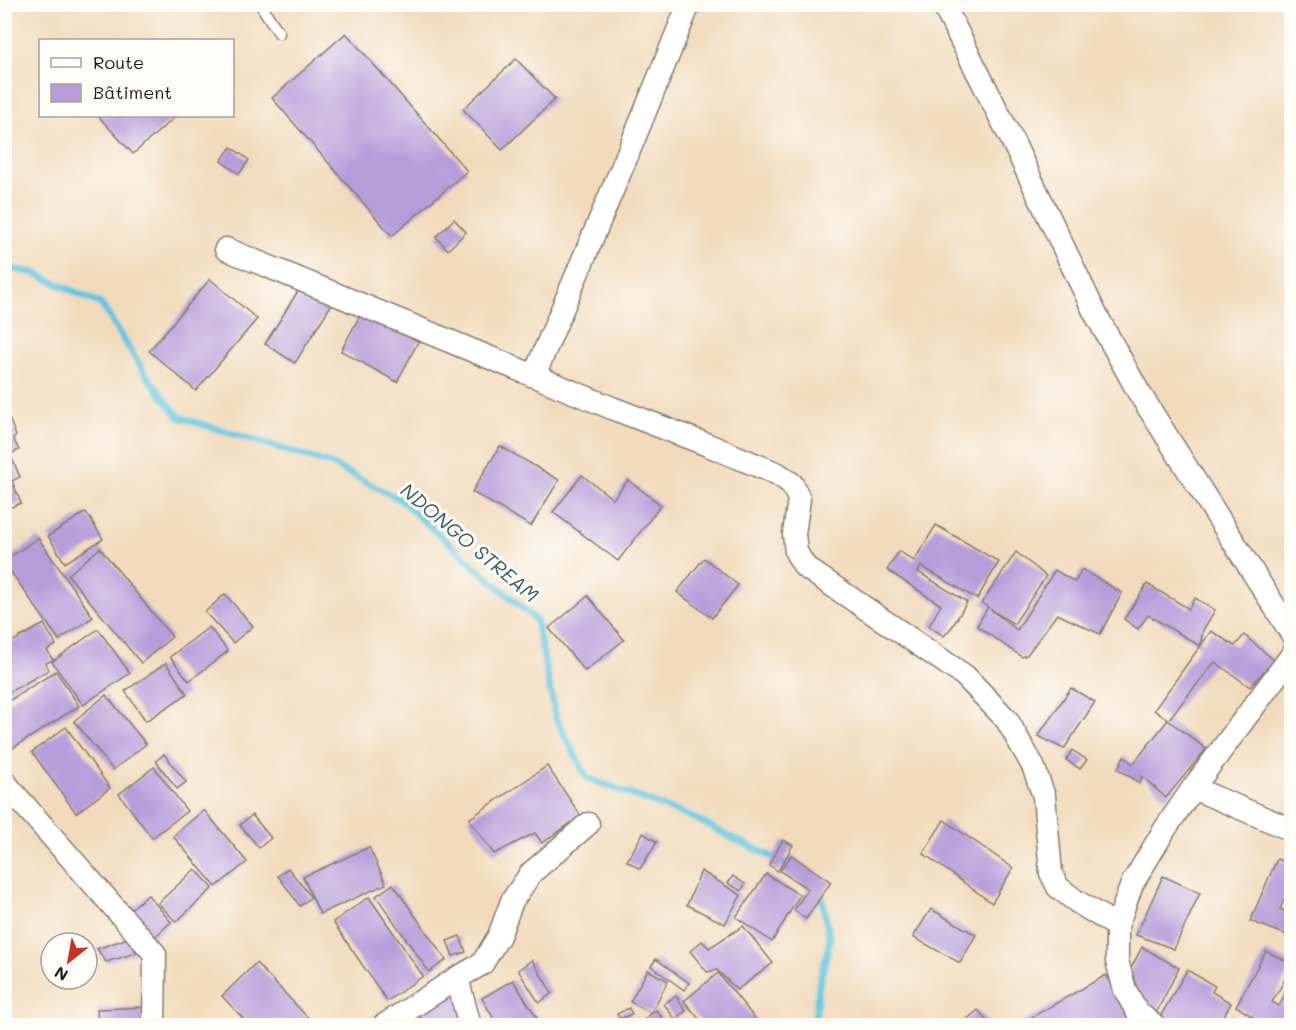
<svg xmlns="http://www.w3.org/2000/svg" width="1296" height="1030" viewBox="0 0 1296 1030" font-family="Mali,sans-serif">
	<rect width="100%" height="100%" fill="#fdfcf7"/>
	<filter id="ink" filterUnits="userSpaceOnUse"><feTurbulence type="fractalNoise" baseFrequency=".0167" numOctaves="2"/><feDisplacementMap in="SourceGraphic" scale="12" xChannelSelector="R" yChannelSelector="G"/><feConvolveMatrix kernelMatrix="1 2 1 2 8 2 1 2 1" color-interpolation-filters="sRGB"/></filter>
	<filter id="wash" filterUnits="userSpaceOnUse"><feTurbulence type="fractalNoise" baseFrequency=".008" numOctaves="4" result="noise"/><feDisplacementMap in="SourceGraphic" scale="24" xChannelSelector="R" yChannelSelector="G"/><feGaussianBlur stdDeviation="1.35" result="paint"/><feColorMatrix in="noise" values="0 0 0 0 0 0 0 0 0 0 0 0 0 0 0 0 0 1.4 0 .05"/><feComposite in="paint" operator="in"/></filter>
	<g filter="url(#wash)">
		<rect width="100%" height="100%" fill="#f2dbbc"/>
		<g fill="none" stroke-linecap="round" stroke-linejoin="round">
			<g stroke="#62c6df" stroke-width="7">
				<path d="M4 267 34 273 101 304 146 375 179 417 331 464 399 499 536 620 556 718 587 778 694 818 732 838 794 867"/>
				<path d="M814 1026 819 985 830 939 822 899 817 891"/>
			</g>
		</g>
		<g id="blocks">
			<g fill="#b79cda">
				<path d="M346 33 467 171 392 236 272 98Z"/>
				<path d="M516 59 555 99 502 150 463 109Z"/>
				<path d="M98 116H176L133 154Z"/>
				<path d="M231 147 249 160 239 174 221 161Z"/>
				<path d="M454 219 466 232 448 250 436 237Z"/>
				<path d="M308 275 338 294 295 363 265 344Z"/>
				<path d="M210 279 257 319 196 391 149 351Z"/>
				<path d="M364 308 420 338 397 382 341 351Z"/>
				<path d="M8 416 16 436 13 438 19 450 10 454 20 477 12 481 21 503 4 510V417Z"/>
				<path d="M500 446 559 480 531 526 472 492Z"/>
				<path d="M582 475 613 499 628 480 661 505 618 561 553 512Z"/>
				<path d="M86 512 103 539 65 563 48 536Z"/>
				<path d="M936 525 999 562 977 599 921 566 918 572 967 602 952 627 944 636 929 626 941 605 887 570 899 551 914 561Z"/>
				<path d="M38 538 93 617 59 640 4 562V561Z"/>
				<path d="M100 548 172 637 141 663 68 575Z"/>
				<path d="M1016 552 1046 576 1014 624 990 609 1017 630 1055 570 1075 582 1082 569 1122 593 1100 634 1057 614 1027 655 1022 657 977 626 988 607 982 603Z"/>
				<path d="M704 558 738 585 712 618 677 592Z"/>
				<path d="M1147 584 1189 609 1195 598 1215 610 1203 630 1200 646 1148 615 1138 629 1124 619Z"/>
				<path d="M225 594 253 626 233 643 205 612Z"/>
				<path d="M588 596 624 640 585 671 549 628Z"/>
				<path d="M44 624 56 645 47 650 53 660 46 663 49 670 4 695V646Z"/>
				<path d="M209 627 228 651 189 681 170 657Z"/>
				<path d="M98 629 130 673 83 705 52 662Z"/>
				<path d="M1211 631 1235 646 1244 635 1274 660 1250 687 1215 662 1168 720 1154 710Z"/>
				<path d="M166 663 187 694 146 721 125 691Z"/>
				<path d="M56 671 79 706 10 750 4 741V704Z"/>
				<path d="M1071 688 1095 702 1064 749 1038 736Z"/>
				<path d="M106 695 146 744 113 770 74 721Z"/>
				<path d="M1168 720 1206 749 1166 798 1142 776 1140 783 1118 769 1124 756 1133 764Z"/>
				<path d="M66 727 110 788 76 813 32 752Z"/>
				<path d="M1072 750 1087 760 1080 769 1066 760Z"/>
				<path d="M164 754 186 782 177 789 156 761Z"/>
				<path d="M547 766 581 816 542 843 535 833 494 854 469 819Z"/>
				<path d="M154 767 187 811 152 838 119 794Z"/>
				<path d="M204 810 247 862 216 887 173 836Z"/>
				<path d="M252 815 271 838 259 848 240 825Z"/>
				<path d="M944 820 1013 868 992 903 923 853Z"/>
				<path d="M643 833 657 842 640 869 627 861Z"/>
				<path d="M783 840 793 845 778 871 769 865Z"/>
				<path d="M369 847 386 884 320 914 303 877Z"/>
				<path d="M791 855 831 882 806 919 794 910 808 889 780 871Z"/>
				<path d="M1277 859 1292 865V881L1280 909 1292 914V937L1250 921Z"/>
				<path d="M288 868 311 897 300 906 278 876Z"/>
				<path d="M195 869 213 888 176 922 158 903Z"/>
				<path d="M701 871 741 895 725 924 687 905Z"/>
				<path d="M766 874 800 895 772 942 736 917Z"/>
				<path d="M733 876 745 884 741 891 728 883Z"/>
				<path d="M1163 876 1200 893 1174 949 1136 935Z"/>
				<path d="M393 884 446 960 429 972 376 896Z"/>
				<path d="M148 895 171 922 151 940 127 912Z"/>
				<path d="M369 897 423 976 387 1001 333 922Z"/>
				<path d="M931 909 976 935 960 963 913 937Z"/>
				<path d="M743 926 773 963 737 990 717 970 707 972 690 951 702 941 709 948Z"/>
				<path d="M460 936 466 952 453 956 447 941Z"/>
				<path d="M131 937 136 953 106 962 97 949Z"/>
				<path d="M1142 947 1179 968 1155 1015 1123 984Z"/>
				<path d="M1266 951 1292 964V967L1272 1002 1279 1006 1292 981V1026H1248L1253 1017 1236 1006Z"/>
				<path d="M656 959 689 983 684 990 651 966Z"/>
				<path d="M532 960 552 993 539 1003 518 970Z"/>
				<path d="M256 963 316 1026H250L222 996Z"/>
				<path d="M648 970 668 981 651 1013 630 1002Z"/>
				<path d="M1187 970 1215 986 1212 992 1231 1003 1218 1026H1174L1160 1017Z"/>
				<path d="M718 973 761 1026H705L684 1001Z"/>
				<path d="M1106 975 1140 1026H1016Z"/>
				<path d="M513 980 542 1026H498L482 998Z"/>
				<path d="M462 993 467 1026H422L418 1000Z"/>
				<path d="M676 996 686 1011 675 1019 664 1004Z"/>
				<path d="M147 1007 148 1026H98L97 1009Z"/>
				<path d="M629 1008 632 1014 620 1019 617 1014Z"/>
				<path d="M656 1010 668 1026H636Z"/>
				<path d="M978 1010 991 1026H959Z"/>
				<path d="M1232 1015 1241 1021 1239 1026H1225Z"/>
				<path d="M419 1019 420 1026H398V1021Z"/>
			</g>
		</g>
	</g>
	<g filter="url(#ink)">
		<use href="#blocks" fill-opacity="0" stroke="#877c6c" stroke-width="1.5"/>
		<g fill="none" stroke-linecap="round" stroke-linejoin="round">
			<defs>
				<path id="lane" d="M260 4 279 33"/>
				<g id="street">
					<path d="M943 4 1012 140 1094 311 1138 391 1292 634"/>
					<path d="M226 249 612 408 708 445 778 474 792 484 799 499 794 534 796 552 805 567 965 676 1007 720 1033 766 1044 796 1051 873 1058 887 1076 901 1117 926"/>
					<path d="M534 376 626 158 689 4"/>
					<path d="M4 781 11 790 155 954 154 1026"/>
					<path d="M1193 788 1292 830"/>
					<path d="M383 1026 457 978"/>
					<path d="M470 1026 457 978 482 964 499 936 512 901 531 873 588 824"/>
					<path d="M1155 1026 1138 1013 1125 990 1117 961V926L1132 884 1165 829 1193 788 1292 655"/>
				</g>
			</defs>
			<use href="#lane" stroke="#877c6c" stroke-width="13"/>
			<use href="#street" stroke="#877c6c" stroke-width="25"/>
			<use href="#lane" stroke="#fff" stroke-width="10"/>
			<use href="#street" stroke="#fff" stroke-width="22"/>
		</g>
	</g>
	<g text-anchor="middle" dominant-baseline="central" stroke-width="6" stroke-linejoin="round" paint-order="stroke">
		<g font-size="20" font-style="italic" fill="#38606a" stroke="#fdfcf7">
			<text transform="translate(470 542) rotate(40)">NDONGO STREAM</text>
		</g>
	</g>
	<rect width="1296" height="1030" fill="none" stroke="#fdfcf7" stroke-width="24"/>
	<rect x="39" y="39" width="195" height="78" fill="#fdfcf7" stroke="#a3a29f" stroke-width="1.5"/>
	<rect x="51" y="58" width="30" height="9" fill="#ffffff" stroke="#a3a29f" stroke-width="1.5"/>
	<text x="93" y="69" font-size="18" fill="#1c1c1c">Route</text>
	<rect x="51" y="84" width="30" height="18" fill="#b79cda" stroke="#a3a29f" stroke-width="1.5"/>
	<text x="93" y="99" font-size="18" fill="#1c1c1c">Bâtiment</text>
	<g transform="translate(69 961) rotate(211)"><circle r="28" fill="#fdfcf7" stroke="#a3a29f" stroke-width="1.5"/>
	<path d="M0-4.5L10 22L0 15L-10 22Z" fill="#c8321e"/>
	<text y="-9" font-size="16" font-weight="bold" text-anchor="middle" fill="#1c1c1c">N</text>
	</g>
</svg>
